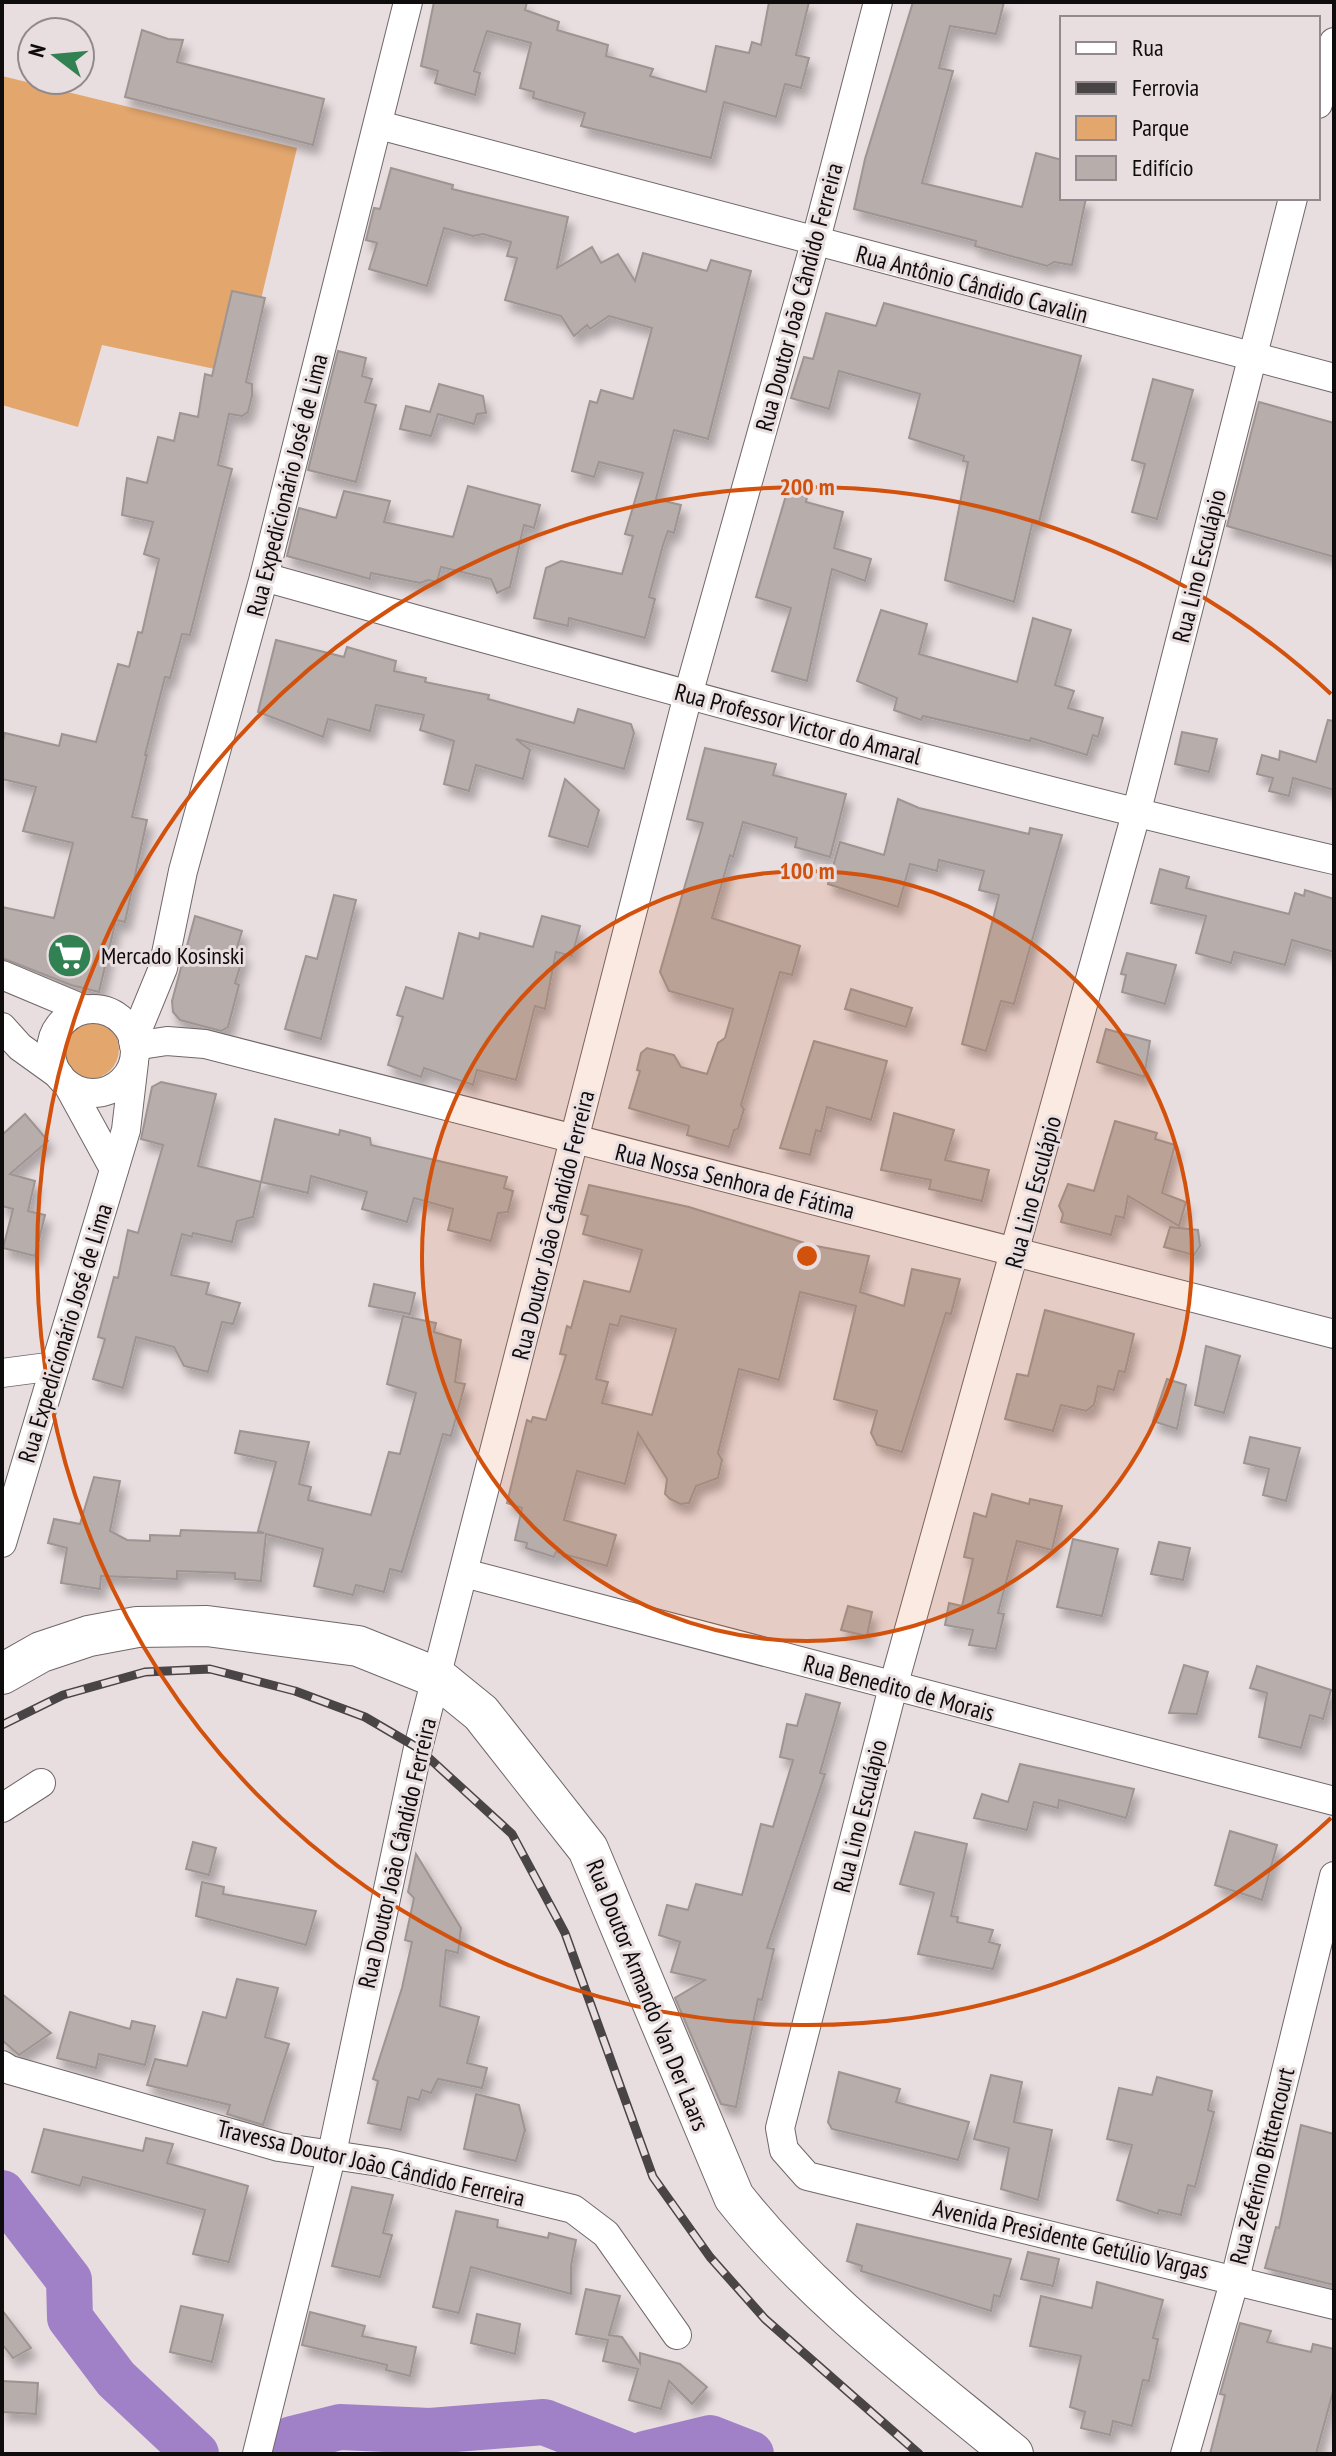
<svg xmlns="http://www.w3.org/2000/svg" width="1336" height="2456" viewBox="0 0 1336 2456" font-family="'PT Sans Narrow',sans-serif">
	<defs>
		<filter id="shadow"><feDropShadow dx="5" dy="9" stdDeviation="4" flood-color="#0004"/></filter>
	</defs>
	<rect width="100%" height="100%" fill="#e8dddf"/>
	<g fill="#e3a76e">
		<path d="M2 76 297 148 243 375 102 345 78 427 2 405Z"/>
		<circle cx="89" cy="1049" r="30"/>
	</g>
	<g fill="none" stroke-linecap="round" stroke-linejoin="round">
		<g stroke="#a081c8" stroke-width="46">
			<path d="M2 2193 69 2280 70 2318 116 2379 196 2454"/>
			<path d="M281 2454 292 2439 340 2427 430 2431 544 2422 625 2454"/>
			<path d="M644 2454 710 2438 751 2454"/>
		</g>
	</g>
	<g fill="#b7adaa" stroke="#9e9492" stroke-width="2" fill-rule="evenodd" filter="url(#shadow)">
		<path d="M434 2H527L525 10 559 22 557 30 608 45 606 56 653 69 650 76 706 92 716 46 749 53 752 42 761 45 769 2H809L796 55 809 58 801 88 785 84 776 117 724 102 711 158 581 126 585 113 533 98 534 92 520 88 531 43 487 31 474 71 480 73 475 95 435 83 438 71 421 66Z"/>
		<path d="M913 2H1004L996 34 950 26 939 68 953 71 922 183 1022 207 1036 153 1062 160V198H1086L1072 265 1054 262 1047 266 975 246 976 241 854 209 865 159Z"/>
		<path d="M142 30 168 39 183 40 177 62 324 99 313 145 125 97Z"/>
		<path d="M391 168 453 185 452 189 568 217 557 268 592 247 601 263 618 254 635 281 643 253 707 271 711 260 751 271 708 439 674 430 656 499 681 505 674 533 668 531 663 545 649 597 655 599 645 638 569 618 568 626 534 618 546 568 561 561 622 574 633 536 625 534 643 473 599 462 594 477 572 471 590 401 597 403 601 390 633 399 652 328 609 316 590 329 587 325 574 336 561 316 505 300 517 258 507 256 511 242 483 234 473 236 444 228 427 286 369 269 377 243 366 240 374 208 380 209Z"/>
		<path d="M232 291 265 298 246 382 252 384V396L248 412 242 416 229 414 218 465 232 469 190 635 182 634 170 678 165 677 145 755H147L132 817 147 820 125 922 116 920 99 992 71 985 2 958V907L54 918 73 843 23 831 36 787 2 779V745L5 733 59 746 62 734 96 742 118 664 129 667 138 632 142 633 159 559 144 554 153 522 122 515 127 478 147 483 158 437 174 441 180 413 198 417 205 374 212 376Z"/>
		<path d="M884 303 1081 356 1039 522 1033 520 1014 602 945 580 968 462 963 461 964 456 909 438 920 394 839 371 829 409 791 398 804 357 813 359 826 313 876 326Z"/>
		<path d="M338 351 366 358 362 376 372 379 365 402 376 405 356 482 308 470Z"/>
		<path d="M1153 379 1193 390 1157 519 1132 512 1145 464 1132 460Z"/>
		<path d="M439 384 483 396 486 413 477 414 474 424 438 414 431 436 400 429 406 406 430 412Z"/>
		<path d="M1259 402 1334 423V557L1227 526Z"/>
		<path d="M468 486 540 505 534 528 524 525 510 587 497 593 491 579 441 567 437 582 428 580 420 583 371 573 370 579 287 556 299 508 336 518 344 491 390 501 384 522 453 537Z"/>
		<path d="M787 492 807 497 806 502 843 512 834 548 871 559 865 581 832 569 807 681 772 671 791 608 756 597Z"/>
		<path d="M881 610 927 624 919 654 1017 682 1033 618 1071 630 1055 685 1074 691 1068 708 1103 718 1098 737 1093 735 1087 755 1031 738 1030 741 923 716 921 720 894 710 897 698 857 681Z"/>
		<path d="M276 640 344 657 347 647 396 661 394 671 426 678 425 682 489 695 488 699 574 723 578 709 631 724 634 733 624 769 516 739 530 750 523 779 476 765 469 791 444 784 454 741 420 730 424 715 376 705 370 731 328 719 323 737 258 712Z"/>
		<path d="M1328 720 1334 721V790L1293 778 1289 796 1269 791 1273 778 1257 774 1262 755 1279 760 1280 751 1316 762Z"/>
		<path d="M1182 732 1217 739 1209 772 1175 764Z"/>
		<path d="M705 748 776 764 773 775 846 794 830 857 795 847 797 838 743 822 733 857 730 855 712 918 800 946 792 975 780 972 741 1105 744 1109 738 1129 734 1130 729 1147 687 1135 689 1126 629 1108 640 1071 637 1070 641 1053 647 1048 674 1055 681 1067 707 1074 718 1043 725 1038 733 1009 669 991 660 972 703 823 687 819Z"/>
		<path d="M565 779 599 810 588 847 549 836Z"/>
		<path d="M898 799 919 808 1029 834 1030 828 1062 835 1014 1004 1001 1001 986 1051 962 1044 999 895 979 890 984 871 939 860 937 871 910 864 898 907 828 884 840 842 884 855Z"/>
		<path d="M1160 869 1189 877 1186 888 1289 914 1295 893 1304 896 1305 890 1334 899V952L1292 940 1285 965 1234 952 1231 963 1196 953 1206 916 1151 903Z"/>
		<path d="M334 895 356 900 321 1039 285 1029 306 956 317 959Z"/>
		<path d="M195 916 242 931 236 951 244 954 235 983 239 985 228 1027 221 1031 180 1020 173 1012 172 1001Z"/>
		<path d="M542 916 580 926 572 956 556 952 545 1009 535 1006 516 1080 477 1070 473 1085 424 1068 421 1077 388 1065 403 1017 397 1015 406 987 443 999 459 933 479 939 480 933 533 947Z"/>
		<path d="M1127 953 1176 965 1165 1004 1122 992 1126 975 1121 974Z"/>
		<path d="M851 989 912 1008 906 1027 845 1009Z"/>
		<path d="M1106 1029 1150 1041 1144 1077 1097 1062Z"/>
		<path d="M814 1041 887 1061 871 1120 827 1107 821 1132 816 1130 810 1155 780 1148Z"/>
		<path d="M161 1082 216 1094 198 1166 261 1182 253 1217 237 1221 232 1242 193 1233 192 1237 182 1234 171 1275 209 1283 206 1294 240 1303 233 1324 222 1322 208 1372 184 1366 174 1347 136 1337 123 1388 93 1379 105 1339 98 1337 114 1277 118 1278 128 1230 138 1233 163 1145 141 1139 152 1087Z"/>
		<path d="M894 1113 954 1130 945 1160 989 1170 982 1201 929 1189 931 1180 881 1170Z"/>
		<path d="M25 1114 48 1141 10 1174 35 1181 28 1211 45 1215 35 1256 3 1248 13 1209 2 1206V1135Z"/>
		<path d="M275 1119 339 1135 340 1130 370 1138 371 1145 507 1177 504 1188 513 1191 508 1212 498 1213 491 1241 448 1230 453 1209 414 1198 407 1222 362 1209 367 1192 311 1176 308 1193 261 1182Z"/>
		<path d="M1115 1121 1157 1133 1155 1139 1175 1145 1162 1193 1186 1202 1179 1226 1128 1196 1124 1218 1116 1216 1111 1235 1061 1222 1063 1214 1059 1206 1068 1184 1094 1191Z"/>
		<path d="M589 1185 689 1207 811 1245 869 1256 860 1292 904 1306 912 1269 960 1279 951 1314 946 1313 902 1452 877 1445 871 1433 877 1411 834 1399 856 1306 800 1292 779 1380 739 1369 718 1453 722 1460 718 1478 696 1486 689 1503 680 1504 670 1499 665 1494 667 1479 638 1433 625 1484 577 1471 564 1520 616 1535 607 1566 556 1552 554 1557 526 1548 527 1543 515 1540 522 1508 507 1503 527 1420 531 1422 533 1417 546 1420 566 1355 560 1354 567 1326 571 1328 584 1281 630 1292 642 1250 583 1234 588 1216 581 1214ZM621 1316 676 1329 652 1415 602 1403 608 1382 596 1379 610 1324 618 1326Z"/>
		<path d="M1170 1227 1198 1230 1200 1246 1194 1255 1164 1247Z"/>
		<path d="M374 1284 415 1293 410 1314 369 1306Z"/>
		<path d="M1045 1310 1134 1334 1125 1372 1119 1371 1114 1390 1098 1386 1094 1405 1086 1411 1061 1405 1053 1431 1005 1419 1017 1374 1028 1376Z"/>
		<path d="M403 1316 436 1323 434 1332 461 1340 455 1382 465 1384 451 1436 443 1434 402 1572 390 1569 384 1592 356 1585 353 1595 314 1586 323 1549 266 1534 261 1581 235 1579V1573L177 1571V1579L101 1576 100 1589 61 1583 67 1548 48 1543 54 1519 80 1524 94 1477 120 1481 110 1531 127 1540 150 1541V1535L180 1536 181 1530 264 1533 258 1531 276 1462 235 1453 240 1431 309 1442 299 1484 311 1487 308 1500 371 1515 389 1452 400 1454 416 1393 387 1384Z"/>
		<path d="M1206 1346 1240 1356 1224 1413 1195 1405Z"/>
		<path d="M1167 1379 1186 1385 1177 1429 1153 1421Z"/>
		<path d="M1250 1437 1300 1448 1286 1501 1263 1495 1269 1469 1244 1463Z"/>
		<path d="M992 1494 1029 1504 1030 1499 1062 1506 1052 1550 1017 1541 998 1613 1004 1614 996 1649 969 1645 973 1630 945 1625 949 1603 962 1606 973 1559 964 1557 974 1513 986 1517Z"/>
		<path d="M1073 1539 1118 1549 1102 1616 1057 1607Z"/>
		<path d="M1159 1542 1190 1548 1183 1580 1151 1574Z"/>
		<path d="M848 1606 872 1612 867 1636 841 1630Z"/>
		<path d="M1184 1665 1208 1672 1197 1714 1169 1713Z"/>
		<path d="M1257 1666 1331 1690 1323 1719 1310 1715 1301 1748 1259 1737 1267 1693 1250 1688Z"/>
		<path d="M806 1694 840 1703 820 1773 825 1774 767 1948 774 1949 762 2000 758 1999 736 2107 721 2104 675 1998 705 1980 671 1972 680 1942 659 1935 667 1905 688 1910 696 1884 742 1895 761 1824 773 1827 793 1760 780 1757 787 1724 797 1726Z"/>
		<path d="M1020 1764 1134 1789 1126 1818 1059 1800 1058 1808 1034 1802 1027 1830 974 1818 982 1794 1008 1802Z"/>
		<path d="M1230 1831 1277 1845 1262 1900 1215 1885Z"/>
		<path d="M915 1832 967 1844 951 1916 958 1917 957 1922 993 1930 989 1942 1000 1945 993 1969 918 1954 934 1893 900 1884Z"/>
		<path d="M193 1842 216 1848 209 1875 186 1869Z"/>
		<path d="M416 1854 461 1928 458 1953 446 1950 440 2006 479 2017 467 2063 487 2068 482 2088 438 2079 431 2093 422 2090 419 2100 408 2097 401 2130 368 2123 378 2081 373 2079 402 1988 412 1942 405 1940 414 1898 408 1892Z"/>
		<path d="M202 1882 224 1887 223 1894 316 1911 306 1945 196 1916Z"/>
		<path d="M237 1979 278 1988 265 2037 289 2044 263 2125 227 2114 230 2105 147 2085 155 2059 187 2066 203 2012 226 2018Z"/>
		<path d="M2 1994 51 2033 19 2055 2 2040Z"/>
		<path d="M70 2012 130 2029 132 2021 155 2026 145 2065 99 2054 96 2068 57 2058Z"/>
		<path d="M839 2072 900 2089 896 2102 969 2122 958 2160 832 2129 828 2122Z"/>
		<path d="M991 2075 1022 2082 1014 2122 1052 2130 1038 2200 1001 2189 1009 2148 974 2139Z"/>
		<path d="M1157 2077 1212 2091 1208 2110 1214 2112 1195 2187 1188 2185 1181 2215 1159 2210 1158 2214 1117 2200 1132 2145 1107 2139 1119 2088 1152 2095Z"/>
		<path d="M476 2094 519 2105 525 2130 516 2161 464 2149Z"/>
		<path d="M1301 2125 1334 2134V2285L1265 2268 1276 2227 1279 2228Z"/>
		<path d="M44 2129 143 2151 146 2138 173 2144 167 2163 248 2186 229 2262 193 2254 205 2210 83 2177 80 2186 32 2172Z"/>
		<path d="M352 2187 393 2195 383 2233 392 2235 380 2277 332 2266Z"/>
		<path d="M456 2211 498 2220 497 2227 548 2238 549 2233 576 2240 571 2266V2294L471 2267 459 2313 433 2307Z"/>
		<path d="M857 2224 1011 2259 1000 2297 994 2295 991 2311 861 2271 862 2266 847 2261Z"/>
		<path d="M1028 2252 1059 2259 1053 2286 1021 2279Z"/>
		<path d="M1097 2282 1163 2300 1153 2338 1158 2339 1149 2381 1143 2380 1132 2426 1113 2421 1110 2435 1081 2428 1085 2412 1070 2407 1081 2356 1030 2346 1041 2296 1092 2308Z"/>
		<path d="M586 2289 620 2296 609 2335 622 2337 640 2363V2353L680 2364 707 2387 692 2404 669 2381 661 2409 629 2400 638 2369 603 2361 608 2340 576 2334Z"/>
		<path d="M181 2306 223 2315 212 2362 170 2352Z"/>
		<path d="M2 2310 31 2348 13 2358 2 2344Z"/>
		<path d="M310 2312 365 2326 362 2336 416 2347 410 2376 386 2370 387 2365 302 2345Z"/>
		<path d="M477 2314 520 2324 515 2354 471 2343Z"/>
		<path d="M1240 2323 1271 2331 1267 2342 1311 2352 1313 2344 1334 2349V2388L1316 2454H1210L1225 2395 1220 2394Z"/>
		<path d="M2 2381 38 2383 36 2414 2 2412Z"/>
	</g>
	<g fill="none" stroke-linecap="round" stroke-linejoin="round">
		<defs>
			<g id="street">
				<path d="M1318 104 1334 42"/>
				<path d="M379 125 1334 378"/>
				<path d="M1293 198 1136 814 893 1687 780 2128 784 2150 807 2176 1334 2305"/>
				<path d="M264 577C620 676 975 777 1334 860"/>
				<path d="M2 975 83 1009"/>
				<circle cx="93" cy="1051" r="42"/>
				<path d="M2 1027 20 1047 59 1075"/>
				<path d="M133 1041 163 968 183 871 264 577 408 2"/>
				<path d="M134 1046 167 1041 205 1044 1334 1334"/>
				<path d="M68 1085 114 1169"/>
				<path d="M2 1373 55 1366"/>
				<path d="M2 1543 126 1130 134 1062"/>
				<path d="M464 1573 1334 1801"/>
				<path d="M2 1808 41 1783"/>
				<path d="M2 2065 10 2070 279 2147 386 2163 573 2209 606 2234 677 2335"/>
				<path d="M257 2454 332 2153 418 1748 688 695 815 243 878 2"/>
				<path d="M1185 2454 1235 2279 1334 1876"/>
			</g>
			<path id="secondary" d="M2 1674 41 1652 89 1636 137 1627 207 1626 358 1646 438 1678 481 1713 588 1849 734 2197C813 2297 915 2373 1013 2454"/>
		</defs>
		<use href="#street" stroke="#706769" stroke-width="30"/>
		<use href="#secondary" stroke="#706769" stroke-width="42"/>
		<use href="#street" stroke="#fff" stroke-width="28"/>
		<use href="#secondary" stroke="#fff" stroke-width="40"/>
		<defs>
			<path id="rail" d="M2 1725 63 1695 145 1672 210 1669 295 1691 365 1717 418 1748 512 1834 565 1933 653 2177 710 2257 765 2319 919 2454"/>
		</defs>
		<use href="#rail" stroke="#494445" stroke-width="9"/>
		<use href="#rail" stroke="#e8dddf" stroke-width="6" stroke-dasharray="18" stroke-linecap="butt"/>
	</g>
	<circle cx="807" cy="1256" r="385" fill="#d2510c" fill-opacity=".12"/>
	<g fill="none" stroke="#d2510c" stroke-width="4">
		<circle cx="807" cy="1256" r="385"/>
		<path d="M1331 1818A769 769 0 1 1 1331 694"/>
	</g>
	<defs>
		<symbol id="supermarket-disc" viewBox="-11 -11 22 22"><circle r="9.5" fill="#328152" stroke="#e8dddf"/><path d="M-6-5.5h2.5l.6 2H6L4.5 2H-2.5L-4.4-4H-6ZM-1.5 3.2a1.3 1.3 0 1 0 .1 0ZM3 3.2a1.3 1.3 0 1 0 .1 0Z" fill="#fff"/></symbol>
	</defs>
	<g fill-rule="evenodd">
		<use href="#supermarket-disc" x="44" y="930" width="51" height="51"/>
	</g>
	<g text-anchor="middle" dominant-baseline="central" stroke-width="6" stroke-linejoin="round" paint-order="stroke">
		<g font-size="24" fill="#0f0c0d" stroke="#e8dddf">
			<text transform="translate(972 284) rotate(15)">Rua Antônio Cândido Cavalin</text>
			<text transform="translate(799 297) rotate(-75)">Rua Doutor João Cândido Ferreira</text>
			<text transform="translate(287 485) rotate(-76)">Rua Expedicionário José de Lima</text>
			<text transform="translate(1199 566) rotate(-76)">Rua Lino Esculápio</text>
			<text transform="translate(798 724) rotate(15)">Rua Professor Victor do Amaral</text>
			<text transform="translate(735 1181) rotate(14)">Rua Nossa Senhora de Fátima</text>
			<text transform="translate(1033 1192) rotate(-75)">Rua Lino Esculápio</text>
			<text transform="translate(553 1225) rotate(-76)">Rua Doutor João Cândido Ferreira</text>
			<text transform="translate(65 1333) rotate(-73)">Rua Expedicionário José de Lima</text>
			<text transform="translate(899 1688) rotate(15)">Rua Benedito de Morais</text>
			<text transform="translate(860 1816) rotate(-76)">Rua Lino Esculápio</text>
			<text transform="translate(397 1853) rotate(-77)">Rua Doutor João Cândido Ferreira</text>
			<text transform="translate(648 1995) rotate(68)">Rua Doutor Armando Van Der Laars</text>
			<text transform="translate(371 2163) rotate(13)">Travessa Doutor João Cândido Ferreira</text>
			<text transform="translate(1262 2166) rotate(-76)">Rua Zeferino Bittencourt</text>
			<text transform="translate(1071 2239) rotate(13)">Avenida Presidente Getúlio Vargas</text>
		</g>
		<g font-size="24" fill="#0f0c0d" stroke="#e8dddf" text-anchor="start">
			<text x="101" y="955">Mercado Kosinski</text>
		</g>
	</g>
	<circle cx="807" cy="1256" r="12" fill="#d2510c" stroke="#e8dddf" stroke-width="4"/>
	<g font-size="24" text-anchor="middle" font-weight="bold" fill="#d2510c" stroke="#e8dddf" stroke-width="6" stroke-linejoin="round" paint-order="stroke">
		<text x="807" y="495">200 m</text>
		<text x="807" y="879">100 m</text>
	</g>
	<rect width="1336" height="2456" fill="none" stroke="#0f0c0d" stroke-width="8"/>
	<rect x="1060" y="16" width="260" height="184" fill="#e8dddf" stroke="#91898b" stroke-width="2"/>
	<rect x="1076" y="42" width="40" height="12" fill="#ffffff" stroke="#91898b" stroke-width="2"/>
	<text x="1132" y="56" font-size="24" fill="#0f0c0d">Rua</text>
	<rect x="1076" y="82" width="40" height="12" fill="#494445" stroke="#91898b" stroke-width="2"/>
	<text x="1132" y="96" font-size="24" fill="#0f0c0d">Ferrovia</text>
	<rect x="1076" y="116" width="40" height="24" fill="#e3a76e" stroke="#91898b" stroke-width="2"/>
	<text x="1132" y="136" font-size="24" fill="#0f0c0d">Parque</text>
	<rect x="1076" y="156" width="40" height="24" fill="#b7adaa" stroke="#91898b" stroke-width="2"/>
	<text x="1132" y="176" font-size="24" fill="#0f0c0d">Edifício</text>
	<g transform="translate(56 56) rotate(286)"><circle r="38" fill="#e8dddf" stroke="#91898b" stroke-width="2"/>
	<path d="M0-6L14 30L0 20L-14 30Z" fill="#328152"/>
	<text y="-12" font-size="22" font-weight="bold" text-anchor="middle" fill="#0f0c0d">N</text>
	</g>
</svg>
